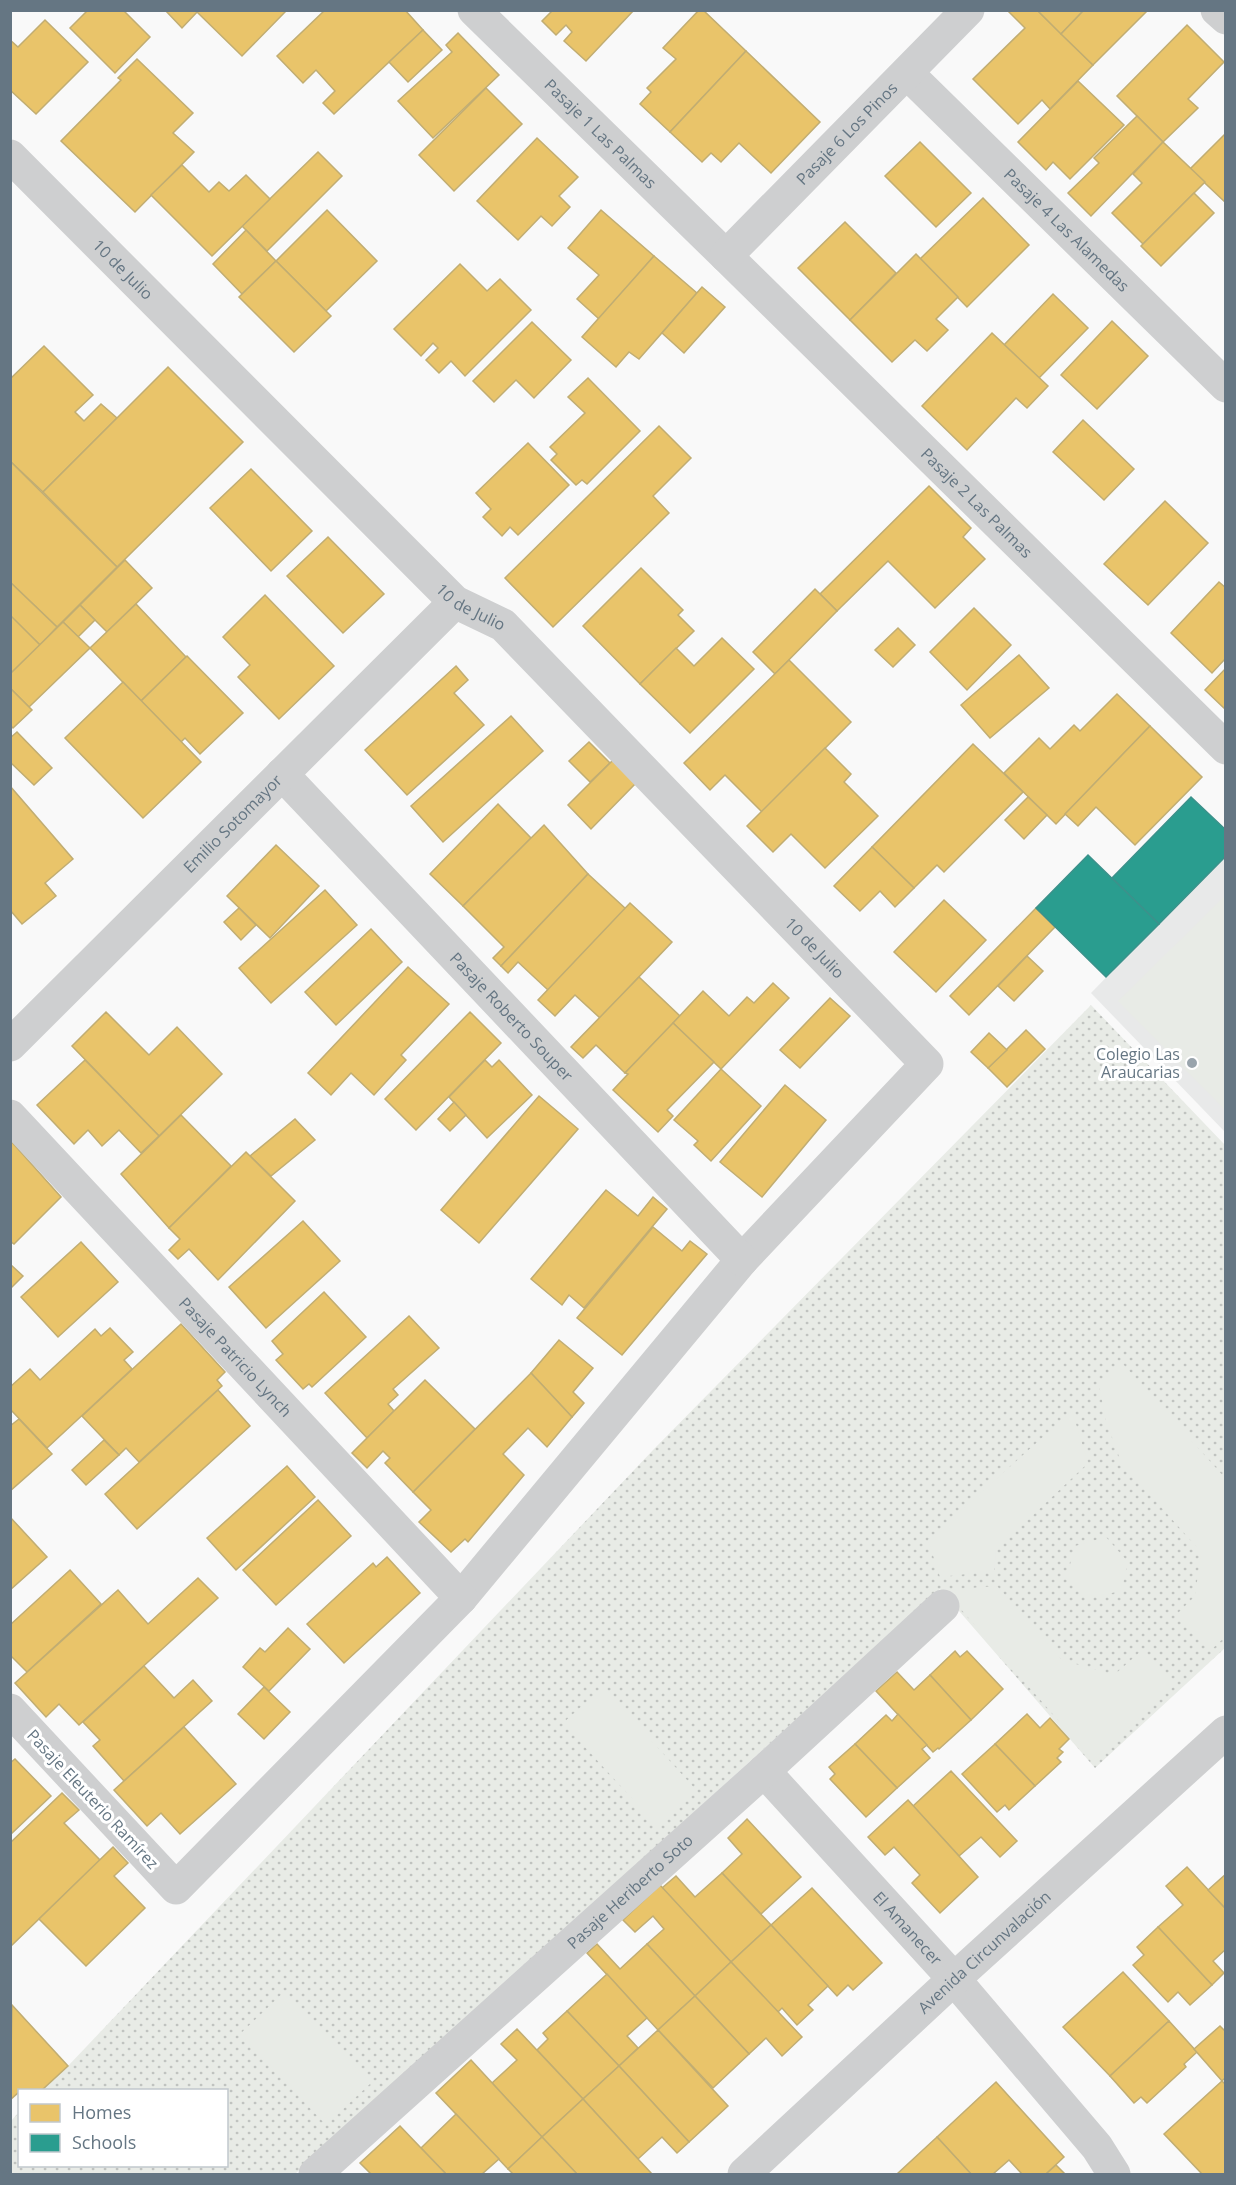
<svg xmlns="http://www.w3.org/2000/svg" width="1236" height="2185" viewBox="0 0 1236 2185" font-family="'Open Sans',sans-serif">
	<defs>
		<pattern id="park-dots" width="8" height="8" patternUnits="userSpaceOnUse" patternTransform="scale(1.5)"><rect width="8" height="8" fill="#e8ebe6"/><path d="M2 2h.1M6 6h.1" fill="none" stroke="#c0c3c0" stroke-width="1.8" stroke-linecap="round"/></pattern>
	</defs>
	<rect width="100%" height="100%" fill="#f9f9f9"/>
	<path fill="#e8e9e9" d="M1225 856V1132L1091 993Z"/>
	<path fill="url(#park-dots)" d="M1091 1005 1225 1145V1648L1095 1768 940 1589 295 2174H11V2121L19 2112 20 2166H226V2090H42L68 2066 654 1449Z"/>
	<g fill="#e8ebe6">
		<path d="M1225 896V1110L1118 1001Z"/>
		<path d="M1123 1364 1225 1478V1637L1212 1649 1178 1613 1195 1596 1201 1552 1121 1462 1106 1421 1099 1385Z"/>
		<path d="M1072 1411 1088 1463 996 1550 994 1571 940 1577 928 1540Z"/>
		<path d="M1106 1537 1128 1562 1121 1591 1088 1598 1067 1576 1075 1546Z"/>
		<path d="M997 1586 1062 1660 1114 1675 1140 1652 1174 1686 1093 1760 944 1590Z"/>
		<path d="M603 1687 697 1791 658 1827 563 1723Z"/>
		<path d="M284 1992 371 2083 326 2125 240 2034Z"/>
	</g>
	<g fill="#e9c46a" stroke="#c1ad72" stroke-width="1.5">
		<path d="M88 10H123L150 37 115 73 70 28Z"/>
		<path d="M165 10H199L182 28Z"/>
		<path d="M199 10H283L285 12 242 56 197 12Z"/>
		<path d="M325 10H405L423 30 334 114 323 103 335 91 316 70 303 83 277 56Z"/>
		<path d="M553 10H634L586 61 564 41 572 32 566 25 556 35 542 21Z"/>
		<path d="M699 10H703L746 51 670 132 640 104 651 92 647 88 676 59 663 48Z"/>
		<path d="M1007 10H1037L1093 65 1050 109 1042 100 1018 124 973 79 1025 28Z"/>
		<path d="M1037 10H1084L1061 34Z"/>
		<path d="M1084 10H1148L1093 65 1061 34Z"/>
		<path d="M45 20 88 62 36 114 10 90V40L18 47Z"/>
		<path d="M1187 25 1224 62 1188 99 1198 108 1163 142 1117 96Z"/>
		<path d="M423 30 442 50 408 82 389 62Z"/>
		<path d="M458 33 499 75 433 138 398 101 452 52 446 45Z"/>
		<path d="M746 51 820 122 771 173 739 143 721 162 711 153 702 162 670 132Z"/>
		<path d="M137 59 193 113 173 133 194 152 135 212 61 141 121 80 118 78Z"/>
		<path d="M1078 81 1124 125 1070 179 1053 162 1046 170 1018 142Z"/>
		<path d="M486 88 522 124 454 191 419 155Z"/>
		<path d="M1137 116 1163 142 1091 216 1068 193 1099 163 1094 158Z"/>
		<path d="M1226 133V203L1190 169Z"/>
		<path d="M537 138 578 177 559 196 570 207 552 226 541 216 518 240 477 201Z"/>
		<path d="M920 142 971 193 936 227 885 176Z"/>
		<path d="M1163 142 1205 182 1143 244 1112 213 1142 183 1133 174Z"/>
		<path d="M318 152 342 176 267 251 242 226Z"/>
		<path d="M182 165 209 192 219 182 229 191 246 175 270 199 212 256 151 195Z"/>
		<path d="M1194 193 1214 213 1161 266 1141 246Z"/>
		<path d="M983 198 1029 245 967 307 920 259Z"/>
		<path d="M327 210 377 261 326 311 276 261Z"/>
		<path d="M601 210 654 256 599 319 577 299 599 275 568 248Z"/>
		<path d="M845 222 896 273 850 320 798 268Z"/>
		<path d="M246 230 276 261 242 294 213 264Z"/>
		<path d="M916 254 958 297 936 319 948 330 927 351 915 340 892 362 850 320Z"/>
		<path d="M654 256 697 293 639 359 629 352 616 367 582 337Z"/>
		<path d="M276 261 331 316 294 352 239 297Z"/>
		<path d="M460 264 487 291 500 279 531 310 465 376 451 361 439 373 426 360 438 348 433 343 421 356 394 329Z"/>
		<path d="M702 287 725 307 684 353 662 333Z"/>
		<path d="M1053 294 1088 328 1039 378 1004 345Z"/>
		<path d="M1112 321 1148 356 1097 409 1061 375Z"/>
		<path d="M532 322 571 360 534 398 516 380 494 402 473 381Z"/>
		<path d="M992 333 1048 386 1027 408 1016 398 967 450 922 406Z"/>
		<path d="M44 346 93 395 75 412 84 421 101 404 117 418 43 492 10 461V379Z"/>
		<path d="M168 367 243 442 117 567 43 492Z"/>
		<path d="M588 378 640 431 587 484 582 480 576 485 551 460 557 454 550 447 585 413 568 397Z"/>
		<path d="M1083 420 1134 469 1104 500 1053 452Z"/>
		<path d="M659 426 691 458 653 496 669 513 553 627 505 578Z"/>
		<path d="M528 443 569 485 518 535 510 527 502 536 483 517 491 509 476 493Z"/>
		<path d="M10 461 117 567 57 627 10 582Z"/>
		<path d="M251 469 312 531 271 571 210 508Z"/>
		<path d="M929 486 971 528 963 537 985 559 935 608 888 561 837 611 820 594Z"/>
		<path d="M1165 501 1208 543 1148 605 1104 564Z"/>
		<path d="M328 537 384 594 343 633 287 576Z"/>
		<path d="M125 560 152 588 107 632 80 605Z"/>
		<path d="M641 568 683 610 678 615 694 631 640 684 583 626Z"/>
		<path d="M10 582 57 627 40 645 10 616Z"/>
		<path d="M1219 582 1226 588V658L1212 673 1171 633Z"/>
		<path d="M815 589 837 611 775 674 753 652Z"/>
		<path d="M265 595 334 666 279 719 238 677 250 665 223 637Z"/>
		<path d="M136 604 186 657 141 701 90 648Z"/>
		<path d="M80 605 95 620 78 637 63 622Z"/>
		<path d="M974 608 1011 645 967 690 930 652Z"/>
		<path d="M12 617 40 645 10 674V618Z"/>
		<path d="M63 622 90 648 29 707 10 688V674Z"/>
		<path d="M898 628 915 645 893 667 875 650Z"/>
		<path d="M722 638 754 669 690 733 640 684 676 648 694 666Z"/>
		<path d="M1019 655 1049 688 990 738 961 705Z"/>
		<path d="M187 656 243 713 200 754 185 738 181 742 141 701Z"/>
		<path d="M789 660 851 722 762 812 725 775 710 790 684 763Z"/>
		<path d="M456 666 468 680 454 693 484 725 407 795 365 750Z"/>
		<path d="M1226 668V710L1205 690Z"/>
		<path d="M123 682 201 762 143 818 65 738Z"/>
		<path d="M10 688 32 710 13 728 10 725Z"/>
		<path d="M1117 694 1150 726 1056 824 1004 773 1039 738 1050 749 1074 725 1080 731Z"/>
		<path d="M511 716 543 751 443 842 411 806Z"/>
		<path d="M1150 726 1202 777 1135 845 1096 807 1078 826 1065 814Z"/>
		<path d="M17 732 52 768 34 785 10 762V738Z"/>
		<path d="M589 742 610 763 590 782 569 761Z"/>
		<path d="M973 744 1023 792 944 872 937 865 914 888 872 847Z"/>
		<path d="M825 748 851 774 844 782 878 816 825 868 791 834 773 852 747 826Z"/>
		<path d="M614 759 637 782 591 829 568 805Z"/>
		<path d="M10 786 73 859 45 883 56 896 22 924 10 910Z"/>
		<path d="M1028 797 1047 815 1024 839 1005 820Z"/>
		<path d="M498 804 531 838 463 906 430 874Z"/>
		<path d="M544 825 588 874 501 966 493 958 504 947 463 906Z"/>
		<path d="M276 845 319 886 270 938 227 896Z"/>
		<path d="M872 847 914 888 895 907 880 891 860 911 834 886Z"/>
		<path d="M588 874 626 909 548 990 518 962 508 973 501 966Z"/>
		<path d="M325 890 357 925 271 1003 239 968Z"/>
		<path d="M944 900 986 940 936 992 894 952Z"/>
		<path d="M630 903 672 942 600 1018 575 995 555 1016 538 1000Z"/>
		<path d="M239 908 256 925 241 940 224 922Z"/>
		<path d="M1036 908 1055 927 969 1015 950 996Z"/>
		<path d="M371 929 402 962 336 1025 305 992Z"/>
		<path d="M1027 956 1043 971 1014 1001 998 986Z"/>
		<path d="M408 967 449 1004 401 1055 406 1060 374 1095 351 1073 331 1095 308 1073Z"/>
		<path d="M639 977 680 1016 625 1073 596 1045 583 1058 571 1047Z"/>
		<path d="M773 983 789 998 721 1069 673 1023 703 991 729 1016 747 997 754 1003Z"/>
		<path d="M830 998 850 1016 800 1068 780 1050Z"/>
		<path d="M106 1012 149 1055 177 1027 222 1074 159 1136 72 1046Z"/>
		<path d="M470 1012 501 1043 416 1130 385 1099Z"/>
		<path d="M673 1023 714 1062 667 1110 673 1116 658 1132 613 1090 628 1074 625 1073Z"/>
		<path d="M1026 1030 1045 1049 1007 1087 988 1068Z"/>
		<path d="M989 1033 1007 1050 988 1068 971 1052Z"/>
		<path d="M85 1060 159 1136 141 1153 119 1130 102 1146 88 1130 74 1144 37 1105Z"/>
		<path d="M485 1060 492 1067 499 1060 532 1095 487 1138 449 1097Z"/>
		<path d="M721 1069 761 1106 711 1161 694 1145 698 1141 674 1120Z"/>
		<path d="M785 1085 826 1120 762 1197 720 1162Z"/>
		<path d="M539 1096 578 1129 479 1243 441 1210Z"/>
		<path d="M454 1102 466 1115 450 1131 438 1119Z"/>
		<path d="M181 1115 231 1166 169 1228 121 1174Z"/>
		<path d="M295 1119 315 1140 271 1176 250 1156Z"/>
		<path d="M10 1140 61 1197 14 1244 10 1241Z"/>
		<path d="M246 1152 295 1201 218 1280 189 1249 178 1259 169 1250 180 1239 169 1228Z"/>
		<path d="M606 1190 638 1216 653 1197 667 1209 584 1308 569 1295 562 1305 531 1279Z"/>
		<path d="M303 1221 340 1261 266 1328 229 1287Z"/>
		<path d="M653 1227 682 1251 690 1241 707 1254 622 1355 577 1318Z"/>
		<path d="M81 1242 118 1282 58 1337 21 1297Z"/>
		<path d="M10 1264 23 1276 10 1289Z"/>
		<path d="M324 1292 366 1337 312 1387 309 1384 303 1389 276 1360 283 1354 272 1341Z"/>
		<path d="M409 1316 439 1348 393 1389 398 1395 388 1404 394 1411 367 1438 325 1393Z"/>
		<path d="M181 1324 225 1372 217 1380 222 1386 139 1462 126 1448 119 1455 82 1416Z"/>
		<path d="M110 1328 133 1352 124 1360 132 1369 47 1448 10 1409V1387L30 1369 40 1380 95 1329 101 1336Z"/>
		<path d="M559 1340 593 1368 573 1392 584 1403 572 1417 531 1373Z"/>
		<path d="M531 1373 572 1417 547 1447 528 1428 503 1454 524 1475 468 1542 465 1539 451 1552 419 1522 431 1510 413 1492Z"/>
		<path d="M425 1380 475 1429 413 1492 385 1463 390 1458 383 1451 367 1468 352 1453Z"/>
		<path d="M218 1390 250 1426 137 1529 105 1494Z"/>
		<path d="M19 1419 52 1454 10 1491V1426Z"/>
		<path d="M104 1440 119 1455 86 1485 72 1470Z"/>
		<path d="M287 1466 315 1497 236 1570 207 1538Z"/>
		<path d="M318 1500 351 1536 276 1605 243 1570Z"/>
		<path d="M10 1517 47 1557 10 1590Z"/>
		<path d="M387 1557 420 1593 344 1663 307 1624 373 1563 376 1567Z"/>
		<path d="M70 1570 101 1604 27 1672 10 1655V1625Z"/>
		<path d="M198 1578 218 1598 79 1725 59 1704 46 1717 15 1683 118 1590 148 1624Z"/>
		<path d="M288 1628 310 1649 269 1691 243 1667 260 1648 265 1652Z"/>
		<path d="M955 1651 960 1657 967 1651 1003 1689 971 1720 930 1675Z"/>
		<path d="M144 1666 174 1698 193 1680 212 1701 124 1781 93 1746 100 1740 83 1722Z"/>
		<path d="M897 1672 914 1690 930 1675 971 1720 939 1749 938 1748 933 1752 876 1691Z"/>
		<path d="M264 1687 290 1712 264 1739 238 1714Z"/>
		<path d="M898 1714 927 1745 922 1749 930 1758 897 1788 855 1744 886 1715 892 1721Z"/>
		<path d="M1027 1714 1040 1728 1050 1718 1069 1739 1059 1749 1063 1752 1057 1758 1061 1762 1035 1786 995 1744Z"/>
		<path d="M184 1727 236 1784 180 1834 161 1813 147 1826 114 1790Z"/>
		<path d="M855 1744 897 1788 866 1817 830 1779 835 1774 829 1767Z"/>
		<path d="M995 1744 1035 1786 1009 1810 1005 1805 997 1812 962 1774Z"/>
		<path d="M15 1759 51 1796 10 1835V1763Z"/>
		<path d="M951 1771 1017 1841 1000 1857 981 1837 959 1856 913 1806Z"/>
		<path d="M62 1793 79 1810 64 1823 100 1860 10 1947V1843Z"/>
		<path d="M908 1800 978 1877 940 1913 912 1883 920 1875 894 1847 885 1855 868 1837Z"/>
		<path d="M747 1819 801 1877 761 1914 722 1873 742 1854 728 1838Z"/>
		<path d="M113 1847 128 1863 114 1876 145 1908 86 1966 39 1919Z"/>
		<path d="M1187 1867 1226 1909V1949L1213 1961 1224 1973 1212 1985 1158 1927 1183 1905 1166 1886Z"/>
		<path d="M722 1873 771 1925 731 1962 662 1888 676 1876 695 1897Z"/>
		<path d="M1226 1874V1909L1208 1890Z"/>
		<path d="M660 1885 731 1962 695 1996 647 1944 664 1929 653 1916 635 1932 623 1920Z"/>
		<path d="M812 1888 882 1963 853 1990 848 1985 837 1996 771 1925Z"/>
		<path d="M771 1925 828 1986 808 2005 813 2010 797 2025 782 2008 778 2012 731 1962Z"/>
		<path d="M1158 1927 1212 1985 1190 2005 1178 1992 1168 2002 1133 1965 1144 1955 1137 1947Z"/>
		<path d="M597 1944 620 1969 647 1944 695 1996 658 2030 587 1953Z"/>
		<path d="M731 1962 802 2037 782 2056 766 2038 749 2054 695 1996Z"/>
		<path d="M1123 1972 1169 2021 1110 2076 1063 2027Z"/>
		<path d="M607 1974 647 2018 627 2036 638 2048 619 2066 567 2011Z"/>
		<path d="M695 1996 749 2054 713 2088 658 2030Z"/>
		<path d="M12 2005 68 2066 42 2090H20V2096L18 2093 10 2100Z"/>
		<path d="M567 2011 619 2066 583 2099 537 2050 548 2039 543 2033Z"/>
		<path d="M1169 2021 1197 2052 1184 2064 1186 2067 1147 2103 1141 2097 1134 2103 1110 2076Z"/>
		<path d="M1220 2026 1226 2032V2077L1222 2081 1194 2049Z"/>
		<path d="M517 2029 583 2099 542 2137 492 2083 517 2060 501 2044Z"/>
		<path d="M658 2030 728 2106 689 2142 619 2066Z"/>
		<path d="M471 2060 542 2137 508 2169 436 2093Z"/>
		<path d="M619 2066 689 2142 677 2153 662 2137 638 2159 583 2099Z"/>
		<path d="M1222 2081 1226 2085V2173L1224 2174H1202L1164 2134Z"/>
		<path d="M996 2082 1064 2157 1046 2174H1022L1009 2160 993 2174H971L937 2137Z"/>
		<path d="M583 2099 638 2159 652 2174H577L542 2137Z"/>
		<path d="M456 2114 499 2159 482 2174H446L421 2148Z"/>
		<path d="M400 2126 421 2148 446 2174H371L360 2163Z"/>
		<path d="M542 2137 577 2174H513L508 2169Z"/>
		<path d="M937 2137 971 2174H897Z"/>
		<path d="M1056 2165 1065 2174H1046Z"/>
	</g>
	<g fill="#2a9d8f" stroke="#3c918b" stroke-width="1.5">
		<path d="M1191 797 1226 830V856L1159 924 1112 878Z"/>
		<path d="M1088 855 1159 924 1106 977 1036 908Z"/>
	</g>
	<g fill="none" stroke-linecap="round" stroke-linejoin="round">
		<g stroke="#cecfd0" stroke-width="33">
			<path id="s1" d="M474 10 726 256 1226 748"/>
			<path d="M1217 10 1226 18"/>
			<path id="s2" d="M907 73 1226 386"/>
			<path id="s3" d="M10 156 455 602 503 625 927 1064 742 1260 461 1598 176 1888 10 1710"/>
			<path id="s4" d="M726 256 968 10"/>
			<path id="s5" d="M282 774 742 1260"/>
			<path id="s6" d="M10 1045 455 602"/>
			<path id="s7" d="M10 1116 461 1598"/>
			<path id="s8" d="M764 1771 954 1979 1097 2147 1114 2174"/>
			<path id="s9" d="M315 2174 764 1771 943 1606"/>
			<path id="s10" d="M744 2174 954 1979 1226 1732"/>
		</g>
	</g>
	<circle fill="#99a4ac" stroke="#fff" stroke-width="2" cx="1192" cy="1063" r="6"/>
	<g text-anchor="middle" dominant-baseline="central" stroke-width="6" stroke-linejoin="round" paint-order="stroke">
		<g font-size="16" fill="#657683" stroke="#fff">
			<text stroke="none"><textPath href="#s1" startOffset="177">Pasaje 1 Las Palmas</textPath></text>
			<text stroke="none"><textPath href="#s4" startOffset="172">Pasaje 6 Los Pinos</textPath></text>
			<text stroke="none"><textPath href="#s2" startOffset="224">Pasaje 4 Las Alamedas</textPath></text>
			<text stroke="none"><textPath href="#s3" startOffset="160">10 de Julio</textPath></text>
			<text stroke="none"><textPath href="#s1" startOffset="704">Pasaje 2 Las Palmas</textPath></text>
			<text stroke="none"><textPath href="#s3" startOffset="646">10 de Julio</textPath></text>
			<text stroke="none"><textPath href="#s6" startOffset="314">Emilio Sotomayor</textPath></text>
			<text stroke="none"><textPath href="#s3" startOffset="1132">10 de Julio</textPath></text>
			<text stroke="none"><textPath href="#s5" startOffset="334">Pasaje Roberto Souper</textPath></text>
			<text stroke="none"><textPath href="#s7" startOffset="330">Pasaje Patricio Lynch</textPath></text>
			<text transform="translate(93 1799) rotate(47)">Pasaje Eleuterio Ramírez</text>
			<text stroke="none"><textPath href="#s9" startOffset="423">Pasaje Heriberto Soto</textPath></text>
			<text stroke="none"><textPath href="#s8" startOffset="213">El Amanecer</textPath></text>
			<text stroke="none"><textPath href="#s10" startOffset="327">Avenida Circunvalación</textPath></text>
		</g>
		<g font-size="16" fill="#657683" stroke="#fff" text-anchor="end">
			<text x="1180" y="1054">Colegio Las<tspan x="1180" dy="18">Araucarias</tspan></text>
		</g>
	</g>
	<rect width="1236" height="2185" fill="none" stroke="#657683" stroke-width="24"/>
	<rect x="18" y="2089" width="210" height="78" fill="#ffffff" stroke="#c1c8cd" stroke-width="1.5"/>
	<rect x="30" y="2104" width="30" height="18" fill="#e9c46a" stroke="#c1c8cd" stroke-width="1.5"/>
	<text x="72" y="2119" font-size="18" fill="#657683">Homes</text>
	<rect x="30" y="2134" width="30" height="18" fill="#2a9d8f" stroke="#c1c8cd" stroke-width="1.5"/>
	<text x="72" y="2149" font-size="18" fill="#657683">Schools</text>
</svg>
